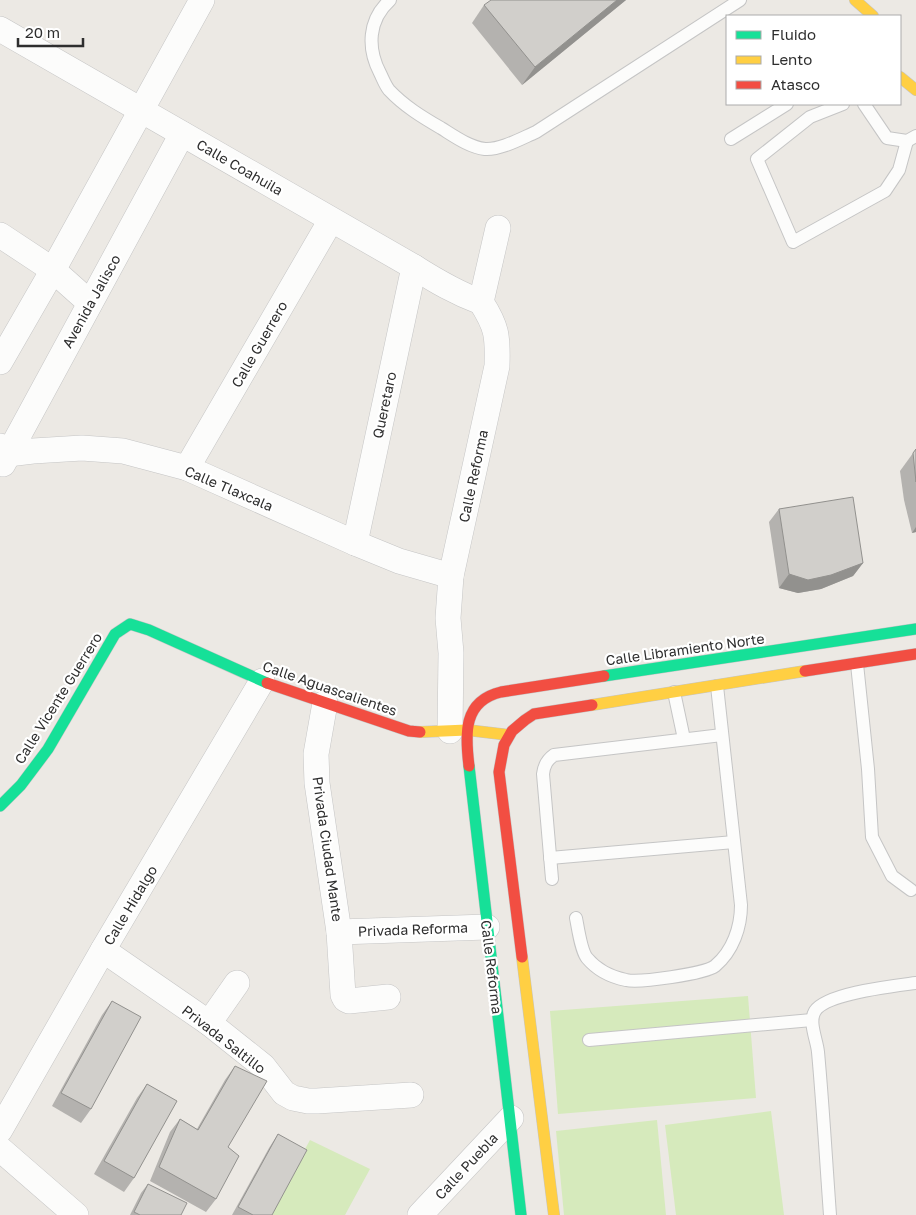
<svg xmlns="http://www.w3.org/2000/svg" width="916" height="1215" viewBox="0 0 916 1215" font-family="'Golos Text',sans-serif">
	<rect width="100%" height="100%" fill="#ece9e4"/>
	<g fill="#d6eabc">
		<path d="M748 996 756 1098 558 1114 550 1011Z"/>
		<path d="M771 1111 784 1215H676L665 1125Z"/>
		<path d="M657 1120 666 1215H564L556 1131Z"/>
		<path d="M310 1140 370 1169 345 1215H269Z"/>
	</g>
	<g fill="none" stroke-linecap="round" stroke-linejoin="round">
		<defs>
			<g id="lane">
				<path d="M390 0C368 20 367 48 380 73 383 79 385 85 389 90 404 106 422 117 441 128 454 136 469 147 485 149 501 150 522 138 536 132L740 0"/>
				<path d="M843 104 810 117 757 159 793 242 885 191 899 170 907 141"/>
				<path d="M864 104 887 138 907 141 916 136"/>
				<path d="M731 139 787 104"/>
				<path d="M857 664 868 769 872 837 892 876 911 890"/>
				<path d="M674 692 684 739"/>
				<path d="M550 858 734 842"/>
				<path d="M552 879 543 774C544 765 547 760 554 755L722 735"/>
				<path d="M576 918C578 928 581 951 587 958 597 970 611 977 626 980 639 983 704 974 715 966 733 951 741 927 741 905L717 686"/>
				<path d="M589 1040 812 1020"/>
				<path d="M830 1215C826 1161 823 1106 818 1052 817 1040 808 1022 815 1011 827 993 894 986 916 983"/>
			</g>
			<g id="street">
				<path d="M0 29 414 267C436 281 456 293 481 302"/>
				<path d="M0 235 53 270 90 303"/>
				<path d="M0 362 53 270 202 0"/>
				<path d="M0 446 8 454 33 451 82 448 123 451 187 468 355 543 399 561 451 576"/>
				<path d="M3 464 182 134"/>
				<path d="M187 468 331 220"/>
				<path d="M355 543 414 267"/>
				<path d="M325 703 316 754 317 783 339 932 343 995 345 999 349 1001 388 997"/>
				<path d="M450 731 451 653 448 618 451 576 497 366C498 336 497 327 481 302L498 228"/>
				<path d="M339 932 487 927"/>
				<path d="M103 950 209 1023 263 1066 284 1093 293 1098 308 1101H317L411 1095"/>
				<path d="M209 1023 237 983"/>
				<path d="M0 1130 103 950 262 681"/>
				<path d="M0 1149 76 1215"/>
				<path d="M420 1215 511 1118"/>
			</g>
			<g id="fast">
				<path d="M604 676 916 629"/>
				<path d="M469 766 521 1215"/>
				<path d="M0 806 21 785 48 749 115 634 130 624 149 630 267 683"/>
			</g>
			<g id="slow">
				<path d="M855 0 873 16"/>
				<path d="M900 77 916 90"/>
				<path d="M592 705 805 671"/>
				<path d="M420 732 467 730 509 735"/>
				<path d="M522 957 554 1215"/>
			</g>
			<g id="jam">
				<path d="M805 671 916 654"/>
				<path d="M267 683 409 731 420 732"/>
				<path d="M469 766C465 734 463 701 501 692L604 676"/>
				<path d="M522 957 499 772 504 745 512 731 525 720 534 714 592 705"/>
			</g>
		</defs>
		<use href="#lane" stroke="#c5c5c5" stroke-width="14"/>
		<use href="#street" stroke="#c5c5c5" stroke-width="26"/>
		<use href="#fast" stroke="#c5c5c5" stroke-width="12"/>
		<use href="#slow" stroke="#c5c5c5" stroke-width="12"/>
		<use href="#jam" stroke="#c5c5c5" stroke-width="12"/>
		<use href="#lane" stroke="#fcfcfb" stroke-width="12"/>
		<use href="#street" stroke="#fcfcfb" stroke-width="25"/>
		<use href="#fast" stroke="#16e098" stroke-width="11"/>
		<use href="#slow" stroke="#ffcf43" stroke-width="11"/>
		<use href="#jam" stroke="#f24e42" stroke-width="11"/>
	</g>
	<g fill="#b4b2af">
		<path d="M626 0 522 85 472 23 484 5Z"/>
		<path d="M916 449V532L912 533 904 500 900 471Z"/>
		<path d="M779 509 863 563 853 576 821 589 798 593 779 588 769 522Z"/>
		<path d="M112 1001 91 1109 81 1123 52 1106 102 1015Z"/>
		<path d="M235 1066 228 1147 216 1199 206 1212 150 1181 170 1132 180 1119 197 1129 225 1080Z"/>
		<path d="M147 1084 134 1178 124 1192 94 1174 137 1098Z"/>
		<path d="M278 1134 272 1215H232L269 1148Z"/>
		<path d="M148 1184 181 1215H130L141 1193Z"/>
	</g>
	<g fill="#92918e">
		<path d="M617 0H626L522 85 535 67Z"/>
		<path d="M916 527V532L912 533Z"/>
		<path d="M863 563 853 576 821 589 798 593 779 588 789 574Z"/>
	</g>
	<g fill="#d1cfcb" stroke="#92918e">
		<path d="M491 0H617L535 67 484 5Z"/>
		<path d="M916 449V482L913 453Z"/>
		<path d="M853 497 863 563 831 575 808 580 789 574 779 509Z"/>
		<path d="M112 1001 141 1017 91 1109 61 1093Z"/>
		<path d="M235 1066 267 1081 228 1147 239 1156 216 1199 159 1167 180 1119 198 1130Z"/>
		<path d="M147 1084 177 1101 134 1178 104 1161Z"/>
		<path d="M278 1134 307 1150 272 1215H253L238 1207Z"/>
		<path d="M148 1184 187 1203 181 1215H140L134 1212Z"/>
	</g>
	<g text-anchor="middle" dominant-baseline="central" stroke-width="4.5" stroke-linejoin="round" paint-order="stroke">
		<g font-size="14" fill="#2e2e2e" stroke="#fff">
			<text transform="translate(240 167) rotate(30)">Calle Coahuila</text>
			<text transform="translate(91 301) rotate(-61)">Avenida Jalisco</text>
			<text transform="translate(259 344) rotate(-60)">Calle Guerrero</text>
			<text transform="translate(384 405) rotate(-78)">Queretaro</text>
			<text transform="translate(473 476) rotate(-78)">Calle Reforma</text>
			<text transform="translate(229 488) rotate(23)">Calle Tlaxcala</text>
			<text transform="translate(685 649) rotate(-8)">Calle Libramiento Norte</text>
			<text transform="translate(330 688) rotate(19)">Calle Aguascalientes</text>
			<text transform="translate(58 698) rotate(-58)">Calle Vicente Guerrero</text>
			<text transform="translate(328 849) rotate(82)">Privada Ciudad Mante</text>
			<text transform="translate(130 905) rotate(-59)">Calle Hidalgo</text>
			<text transform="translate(413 929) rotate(-2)">Privada Reforma</text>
			<text transform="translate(492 967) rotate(83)">Calle Reforma</text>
			<text transform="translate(224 1039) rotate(38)">Privada Saltillo</text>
			<text transform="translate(466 1166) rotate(-47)">Calle Puebla</text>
		</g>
	</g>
	<rect x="726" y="15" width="175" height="90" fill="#ffffff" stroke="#ababab"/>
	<rect x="736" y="31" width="25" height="8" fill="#16e098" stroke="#ababab"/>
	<text x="771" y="40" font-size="15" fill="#2e2e2e">Fluido</text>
	<rect x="736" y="56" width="25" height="8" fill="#ffcf43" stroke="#ababab"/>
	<text x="771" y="65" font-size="15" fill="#2e2e2e">Lento</text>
	<rect x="736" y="81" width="25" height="8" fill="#f24e42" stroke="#ababab"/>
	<text x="771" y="90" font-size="15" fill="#2e2e2e">Atasco</text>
	<path d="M18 38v8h65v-8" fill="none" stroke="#2e2e2e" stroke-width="2.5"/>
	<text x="25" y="38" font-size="15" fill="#2e2e2e" stroke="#ffffff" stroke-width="4" paint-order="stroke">20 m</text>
</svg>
